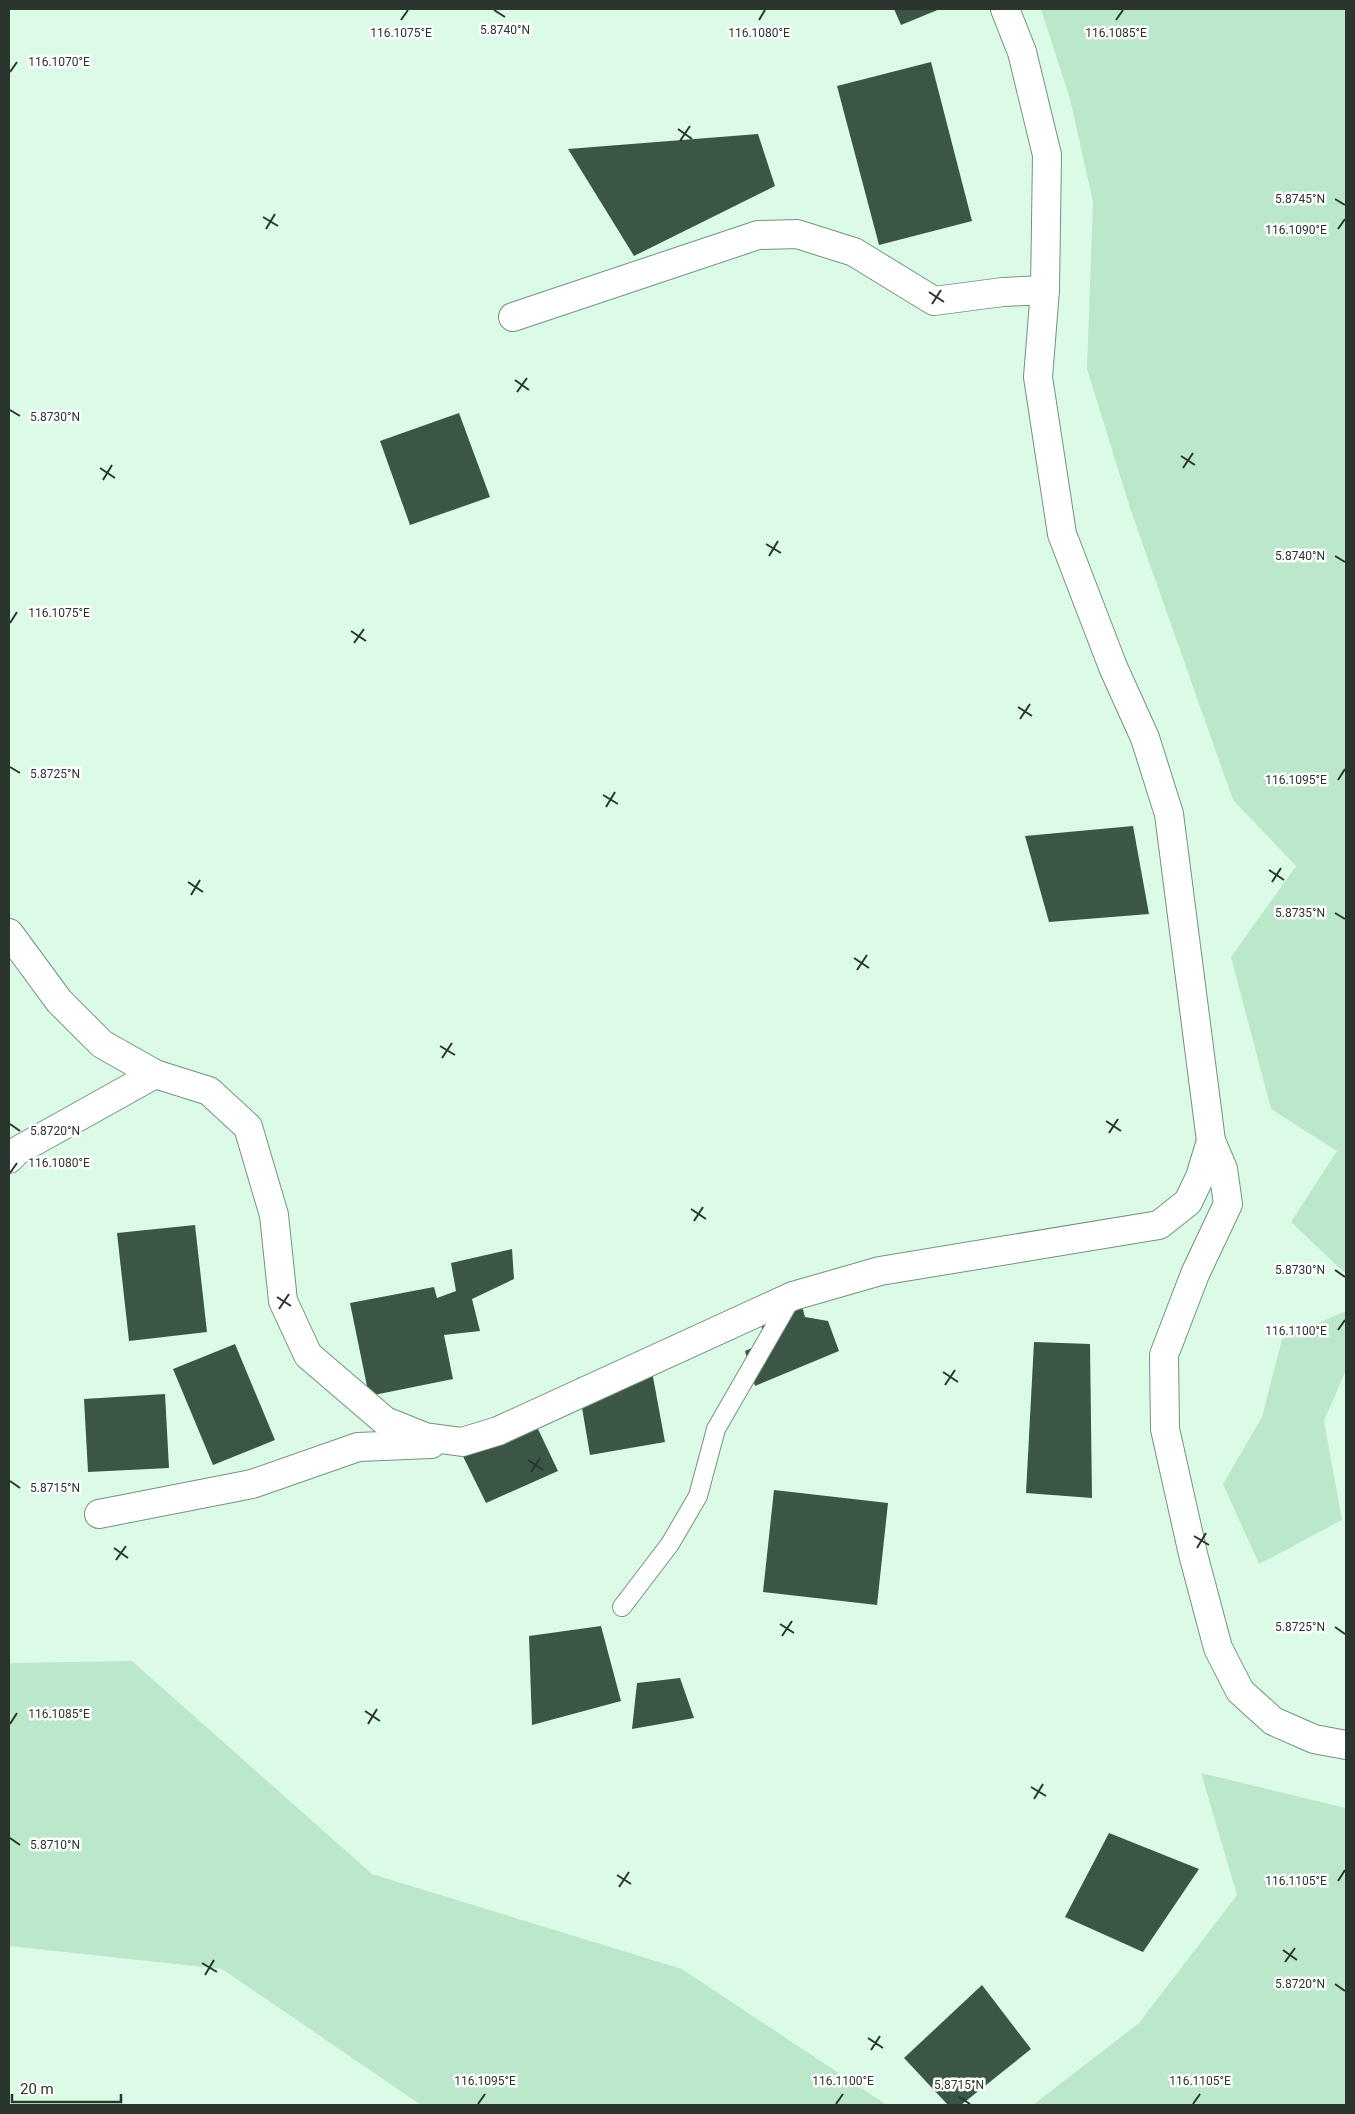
<svg xmlns="http://www.w3.org/2000/svg" width="1355" height="2114" viewBox="0 0 1355 2114" font-family="Roboto,sans-serif">
	<rect width="100%" height="100%" fill="#dcfbe6"/>
	<g fill="#bbe8cb">
		<path d="M1041 9H1346V1274L1291 1222 1337 1151 1271 1109 1231 957 1296 866 1233 800 1131 511 1087 369 1093 202 1070 99Z"/>
		<path d="M1346 1311V1370L1324 1421 1342 1520 1259 1564 1223 1484 1262 1417 1282 1339Z"/>
		<path d="M132 1661 372 1874 682 1969 887 2105H421L222 1969 9 1946V1663Z"/>
		<path d="M1201 1773 1346 1808V2105H1033L1139 2023 1237 1895Z"/>
	</g>
	<g fill="#3b5645">
		<path d="M894 9H940L901 25Z"/>
		<path d="M931 62 972 221 879 245 837 86Z"/>
		<path d="M758 134 775 186 634 256 568 149Z"/>
		<path d="M459 413 490 497 410 525 380 441Z"/>
		<path d="M1133 826 1149 914 1049 922 1025 836Z"/>
		<path d="M195 1225 207 1332 129 1341 117 1233Z"/>
		<path d="M512 1249 514 1279 472 1299 480 1331 444 1335 453 1379 369 1396 350 1303 434 1287 437 1298 456 1291 451 1263Z"/>
		<path d="M800 1299 805 1317 828 1321 839 1351 755 1386 745 1351 766 1342 756 1307Z"/>
		<path d="M1034 1342 1090 1344 1092 1498 1026 1493Z"/>
		<path d="M235 1344 275 1440 213 1465 173 1369Z"/>
		<path d="M651 1366 665 1442 590 1455 577 1378Z"/>
		<path d="M165 1394 169 1468 88 1472 84 1399Z"/>
		<path d="M528 1408 558 1471 486 1503 454 1438Z"/>
		<path d="M774 1490 888 1503 877 1605 763 1592Z"/>
		<path d="M601 1626 621 1701 532 1725 529 1636Z"/>
		<path d="M680 1678 694 1718 632 1729 637 1683Z"/>
		<path d="M1109 1833 1199 1869 1143 1952 1065 1917Z"/>
		<path d="M982 1985 1031 2049 961 2105H948L904 2058Z"/>
	</g>
	<g fill="none" stroke-linecap="round" stroke-linejoin="round">
		<defs>
			<path id="lane" d="M622 1607 670 1544 698 1496 716 1429 792 1297"/>
			<g id="street">
				<path d="M1005 9 1022 52 1047 155 1045 290 1038 377 1062 534 1113 667 1145 738 1169 814 1211 1141 1223 1169 1228 1204 1195 1274 1164 1355 1165 1429 1193 1554 1218 1648 1240 1691 1273 1721 1314 1739 1346 1745"/>
				<path d="M513 317 758 235 797 234 854 252 934 301 1003 292 1045 290"/>
				<path d="M9 933 59 1001 102 1044 155 1074 209 1091 248 1127 274 1215 283 1301 308 1355 385 1421 425 1437 462 1442 498 1431 793 1296 880 1271 1159 1225 1188 1202 1200 1177 1211 1141"/>
				<path d="M9 1159 17 1151 155 1074"/>
				<path d="M99 1514 252 1484 358 1447 431 1444"/>
			</g>
		</defs>
		<use href="#lane" stroke="#75927f" stroke-width="20"/>
		<use href="#street" stroke="#75927f" stroke-width="30"/>
		<use href="#lane" stroke="#fff" stroke-width="18"/>
		<use href="#street" stroke="#fff" stroke-width="28"/>
	</g>
	<path fill="none" stroke="#29352d" stroke-width="2" d="M494 10 505 17M401 20 408 10M759 20 765 10M1116 20 1123 10M10 72 17 62M678 129 692 139M680 141 690 126M1335 199 1345 205M263 217 278 226M266 229 275 214M1338 229 1345 219M929 292 944 302M932 304 941 290M515 380 529 390M517 392 527 378M10 410 20 416M1181 456 1195 465M100 468 115 478M1183 468 1193 453M103 480 112 465M766 544 781 553M769 556 778 541M1335 556 1345 562M10 623 17 612M351 631 366 641M354 643 364 629M1018 707 1032 716M1020 719 1030 704M10 767 20 773M1338 780 1345 769M603 795 618 804M606 807 615 792M1269 870 1284 880M188 882 203 892M1272 882 1281 868M191 895 200 880M1335 913 1345 919M854 958 869 968M857 970 867 955M440 1046 455 1055M442 1058 452 1043M1106 1121 1121 1131M10 1124 20 1131M1109 1133 1118 1119M10 1173 17 1163M691 1209 706 1219M694 1221 703 1207M1335 1270 1345 1277M277 1297 291 1306M279 1309 289 1294M1338 1330 1345 1320M943 1372 958 1382M945 1385 955 1370M528 1460 543 1470M531 1472 540 1458M10 1481 20 1488M1194 1536 1209 1545M114 1548 128 1558M1197 1548 1206 1533M116 1560 126 1546M780 1624 794 1633M1335 1627 1345 1634M782 1636 792 1621M365 1711 380 1721M10 1724 17 1713M368 1724 377 1709M1031 1787 1046 1796M1034 1799 1043 1784M10 1838 20 1845M617 1875 631 1884M1338 1881 1345 1870M619 1887 629 1872M1283 1950 1297 1960M1285 1962 1295 1948M202 1963 217 1972M205 1975 214 1960M1335 1984 1345 1991M868 2038 883 2048M871 2050 880 2036M959 2097 970 2104M478 2104 485 2094M836 2104 843 2094M1193 2104 1200 2094"/>
	<g font-size="12" text-anchor="middle" fill="#29352d" stroke="#fff" stroke-width="5" stroke-linejoin="round" paint-order="stroke">
		<text x="505" y="34">5.8740°N</text>
		<text x="401" y="37">116.1075°E</text>
		<text x="759" y="37">116.1080°E</text>
		<text x="1116" y="37">116.1085°E</text>
		<text x="59" y="66">116.1070°E</text>
		<text x="1300" y="203">5.8745°N</text>
		<text x="1296" y="234">116.1090°E</text>
		<text x="55" y="421">5.8730°N</text>
		<text x="1300" y="560">5.8740°N</text>
		<text x="59" y="617">116.1075°E</text>
		<text x="55" y="778">5.8725°N</text>
		<text x="1296" y="784">116.1095°E</text>
		<text x="1300" y="917">5.8735°N</text>
		<text x="55" y="1135">5.8720°N</text>
		<text x="59" y="1167">116.1080°E</text>
		<text x="1300" y="1274">5.8730°N</text>
		<text x="1296" y="1335">116.1100°E</text>
		<text x="55" y="1492">5.8715°N</text>
		<text x="1300" y="1631">5.8725°N</text>
		<text x="59" y="1718">116.1085°E</text>
		<text x="55" y="1849">5.8710°N</text>
		<text x="1296" y="1885">116.1105°E</text>
		<text x="1300" y="1988">5.8720°N</text>
		<text x="485" y="2085">116.1095°E</text>
		<text x="843" y="2085">116.1100°E</text>
		<text x="1200" y="2085">116.1105°E</text>
		<text x="959" y="2089">5.8715°N</text>
	</g>
	<rect width="1355" height="2114" fill="none" stroke="#29352d" stroke-width="20"/>
	<path d="M12 2094v8h109v-8" fill="none" stroke="#29352d" stroke-width="2.5"/>
	<text x="20" y="2094" font-size="15" fill="#29352d" stroke="#ffffff" stroke-width="4" paint-order="stroke">20 m</text>
</svg>
